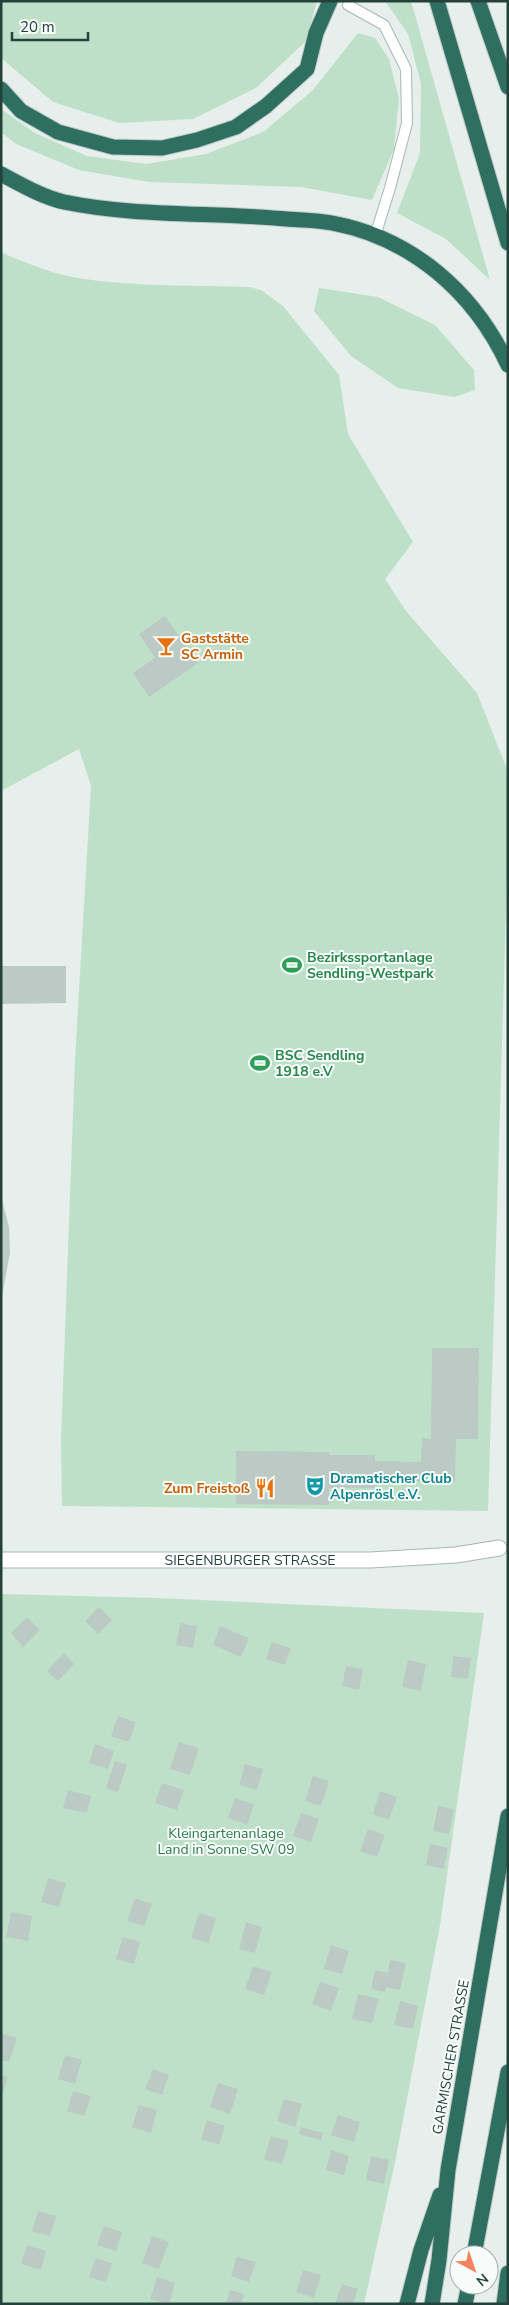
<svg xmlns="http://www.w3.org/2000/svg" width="509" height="2305" viewBox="0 0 509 2305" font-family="'Nunito Sans',sans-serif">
	<rect width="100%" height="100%" fill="#e6efeb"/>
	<g fill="#bfe0c8">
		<path d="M1 1H317L306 41 256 88 193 119 119 123 53 102 1 58Z"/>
		<path d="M385 1H411L490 280 446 239 397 213 420 153 421 84 408 34Z"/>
		<path d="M358 33 375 38 389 59 399 98 394 149 372 200 301 187 149 182 79 170 16 144 1 132V109L35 133 87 156 146 164 206 154 263 132 313 90Z"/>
		<path d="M1 252C27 264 56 275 84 279 138 287 194 285 249 287L261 290 283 306 339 375 348 434 413 542 385 579 406 611 477 693 508 772V843L488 1511 62 1506 61 1440 75 1060 91 786 79 749 1 791Z"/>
		<path d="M319 288 378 297 435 325 474 370 475 390 454 397 398 388 351 356 314 311Z"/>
		<path d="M1 1594 157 1598 484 1613 440 1925 395 2162 364 2304H1Z"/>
	</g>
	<g fill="#bbcac4">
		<path d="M165 616 198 663 149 697 133 673 155 658 139 634Z"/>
		<path d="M1 966H66V1003L1 1004Z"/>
		<path d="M1 1196 9 1227 10 1253 2 1296Z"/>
		<path d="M432 1348H479L478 1439H456L455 1482 375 1481V1488H329V1505L236 1504V1451L329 1452V1455H375V1461L421 1462 422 1438 431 1439Z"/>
		<path d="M99 1607 112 1620 98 1634 85 1621Z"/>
		<path d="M27 1617 40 1630 23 1647 11 1633Z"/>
		<path d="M180 1623 197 1626 193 1648 176 1645Z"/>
		<path d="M220 1626 249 1638 241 1657 213 1645Z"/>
		<path d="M272 1642 291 1648 285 1665 266 1659Z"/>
		<path d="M64 1653 74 1664 58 1681 47 1671Z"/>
		<path d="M453 1656 471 1658 468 1679 451 1677Z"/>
		<path d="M408 1660 426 1664 421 1691 402 1687Z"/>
		<path d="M346 1666 363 1669 359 1690 342 1686Z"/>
		<path d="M118 1716 136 1722 129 1742 111 1736Z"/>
		<path d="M179 1742 199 1748 190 1775 170 1769Z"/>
		<path d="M95 1744 114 1751 108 1769 89 1763Z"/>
		<path d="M115 1761 127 1765 118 1793 106 1788Z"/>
		<path d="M245 1764 263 1769 257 1790 239 1785Z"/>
		<path d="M313 1776 329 1781 321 1806 305 1801Z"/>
		<path d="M162 1783 184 1790 177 1810 155 1803Z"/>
		<path d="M68 1790 91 1796 87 1813 63 1808Z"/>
		<path d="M380 1791 397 1797 389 1820 373 1814Z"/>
		<path d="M235 1798 254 1804 247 1825 228 1818Z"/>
		<path d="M438 1806 454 1809 449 1834 433 1831Z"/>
		<path d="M301 1813 319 1819 311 1842 293 1836Z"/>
		<path d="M368 1829 385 1835 377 1857 360 1851Z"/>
		<path d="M430 1844 448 1848 444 1869 426 1865Z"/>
		<path d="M48 1878 66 1883 59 1907 41 1902Z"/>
		<path d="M135 1898 152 1904 144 1926 127 1921Z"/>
		<path d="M11 1912 32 1916 28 1941 6 1937Z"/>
		<path d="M199 1913 216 1918 209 1943 191 1938Z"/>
		<path d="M246 1922 262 1927 255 1953 239 1949Z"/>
		<path d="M123 1937 140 1942 134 1964 116 1959Z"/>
		<path d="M331 1945 349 1951 342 1974 324 1969Z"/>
		<path d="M390 1960 406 1963 400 1990 386 1987 385 1992 371 1989 375 1970 388 1973Z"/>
		<path d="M253 1966 272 1972 264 1995 245 1989Z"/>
		<path d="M320 1982 339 1988 331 2011 312 2004Z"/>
		<path d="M358 1994 379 1999 372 2023 352 2019Z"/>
		<path d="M400 2001 418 2006 413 2029 394 2025Z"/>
		<path d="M1 2033 17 2038 9 2062 1 2060Z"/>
		<path d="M65 2055 82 2060 75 2084 58 2079Z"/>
		<path d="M153 2069 169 2075 162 2095 145 2089Z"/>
		<path d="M1 2075 8 2077 2 2096H1Z"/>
		<path d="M218 2083 238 2089 230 2114 210 2107Z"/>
		<path d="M73 2091 91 2096 84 2116 67 2111Z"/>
		<path d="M284 2099 302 2104 295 2127 277 2121Z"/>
		<path d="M139 2105 157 2110 151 2133 132 2127Z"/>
		<path d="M338 2115 360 2122 354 2142 331 2135Z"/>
		<path d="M207 2120 225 2126 219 2145 201 2139Z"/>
		<path d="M301 2127 323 2133 321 2140 299 2134Z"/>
		<path d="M271 2136 289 2141 282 2164 264 2159Z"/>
		<path d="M331 2150 349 2156 344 2175 326 2170Z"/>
		<path d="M371 2156 389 2160 384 2184 366 2180Z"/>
		<path d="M38 2211 56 2216 50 2236 32 2231Z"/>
		<path d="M104 2226 122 2232 116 2251 97 2245Z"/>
		<path d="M152 2236 169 2242 159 2269 142 2263Z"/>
		<path d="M27 2245 46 2251 41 2270 21 2264Z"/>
		<path d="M237 2257 256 2262 249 2282 231 2276Z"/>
		<path d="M96 2258 112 2263 106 2282 89 2277Z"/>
		<path d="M303 2270 321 2275 314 2298 296 2292Z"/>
		<path d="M157 2277 175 2283 169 2304 150 2299Z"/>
		<path d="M342 2284 358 2289 353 2304H335Z"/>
		<path d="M230 2290 244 2294 241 2304H226Z"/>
	</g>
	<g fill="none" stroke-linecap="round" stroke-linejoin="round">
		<defs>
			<path id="lane" d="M348 5 384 25 406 69 407 123 390 188 375 236"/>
			<g id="street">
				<path id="s1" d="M1 1560H370L456 1555 499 1548"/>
			</g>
			<g id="highway">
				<path d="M437 1 508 243"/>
				<path d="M478 1 508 87"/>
				<path d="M1 89 21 111 58 132 113 147 162 148 197 140 236 127 266 106 307 69 316 33 330 1"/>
				<path d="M1 174C20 184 42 197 64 202 137 217 212 212 287 219 301 220 317 220 332 223 412 238 474 292 508 365"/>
				<path d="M474 2255 508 2072"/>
				<path d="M407 2304 421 2250 440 2195"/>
				<path d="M432 2304 439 2260 448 2170 508 1816"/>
				<path d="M465 2304 469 2285"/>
				<path d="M504 2304 508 2273"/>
			</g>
		</defs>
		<use href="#lane" stroke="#a8b8b2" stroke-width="12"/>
		<use href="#street" stroke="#a8b8b2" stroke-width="17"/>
		<use href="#highway" stroke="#c2cac8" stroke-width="17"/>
		<use href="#lane" stroke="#fff" stroke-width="10"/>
		<use href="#street" stroke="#fff" stroke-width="15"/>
		<use href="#highway" stroke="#2f6f62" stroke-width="15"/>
	</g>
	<defs>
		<symbol id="bar-bare" viewBox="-9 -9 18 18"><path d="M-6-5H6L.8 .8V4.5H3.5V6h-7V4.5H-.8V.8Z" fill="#e8710a" stroke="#f7fbf9" stroke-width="2.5" paint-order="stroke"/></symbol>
		<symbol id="stadium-bare" viewBox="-9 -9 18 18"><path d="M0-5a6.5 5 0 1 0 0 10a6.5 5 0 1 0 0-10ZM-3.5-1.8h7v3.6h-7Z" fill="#2e9e5b" stroke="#f7fbf9" stroke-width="2.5" paint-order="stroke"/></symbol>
		<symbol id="theatre-bare" viewBox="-9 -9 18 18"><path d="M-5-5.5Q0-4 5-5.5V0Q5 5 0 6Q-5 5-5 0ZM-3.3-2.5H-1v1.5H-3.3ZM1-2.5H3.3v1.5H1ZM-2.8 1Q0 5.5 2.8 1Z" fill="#0f9aa8" stroke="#f7fbf9" stroke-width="2.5" paint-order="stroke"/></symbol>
		<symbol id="restaurant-bare" viewBox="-9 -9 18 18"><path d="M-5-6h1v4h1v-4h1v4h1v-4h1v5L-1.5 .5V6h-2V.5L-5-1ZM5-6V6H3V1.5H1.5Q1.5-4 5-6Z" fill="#e8710a" stroke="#f7fbf9" stroke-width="2.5" paint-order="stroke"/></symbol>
	</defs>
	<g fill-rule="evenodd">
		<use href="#bar-bare" x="152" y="632" width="28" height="28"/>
		<use href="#stadium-bare" x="278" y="951" width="28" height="28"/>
		<use href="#stadium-bare" x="246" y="1049" width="28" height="28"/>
		<use href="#theatre-bare" x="301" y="1472" width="28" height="28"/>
		<use href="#restaurant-bare" x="251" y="1474" width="28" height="28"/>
	</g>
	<g text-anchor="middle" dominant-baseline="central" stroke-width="4" stroke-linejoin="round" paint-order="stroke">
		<g font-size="14" font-weight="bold" fill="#c56008" stroke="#f7fbf9" text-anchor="start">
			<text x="181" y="638">Gaststätte<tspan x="181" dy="16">SC Armin</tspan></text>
			<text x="250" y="1488" text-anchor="end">Zum Freistoß</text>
		</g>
		<g font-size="14" font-weight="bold" fill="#27864d" stroke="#f7fbf9" text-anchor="start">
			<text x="307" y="957">Bezirkssportanlage<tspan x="307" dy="16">Sendling-Westpark</tspan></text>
			<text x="275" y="1055">BSC Sendling<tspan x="275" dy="16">1918 e.V</tspan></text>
		</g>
		<g font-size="14" font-weight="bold" fill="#0d838f" stroke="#f7fbf9" text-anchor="start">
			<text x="330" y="1478">Dramatischer Club<tspan x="330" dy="16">Alpenrösl e.V.</tspan></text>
		</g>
		<g font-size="14" fill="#24423a" stroke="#f7fbf9">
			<text stroke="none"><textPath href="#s1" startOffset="249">SIEGENBURGER STRASSE</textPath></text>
			<text transform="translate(451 2057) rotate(-80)">GARMISCHER STRASSE</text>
		</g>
		<g font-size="14" fill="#2d7a4b" stroke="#f7fbf9">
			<text x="226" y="1833">Kleingartenanlage<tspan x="226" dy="16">Land in Sonne SW 09</tspan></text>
		</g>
	</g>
	<rect width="509" height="2305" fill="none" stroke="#24423a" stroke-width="5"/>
	<g transform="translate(474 2270) rotate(140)"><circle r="24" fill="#f7fbf9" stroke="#a3b1ad"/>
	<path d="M0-4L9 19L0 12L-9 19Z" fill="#f4845f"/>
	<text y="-8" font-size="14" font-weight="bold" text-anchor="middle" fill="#24423a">N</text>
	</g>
	<path d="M12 32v8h76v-8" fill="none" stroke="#24423a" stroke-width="2.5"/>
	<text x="20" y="32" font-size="15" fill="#24423a" stroke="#f7fbf9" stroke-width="4" paint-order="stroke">20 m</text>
</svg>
